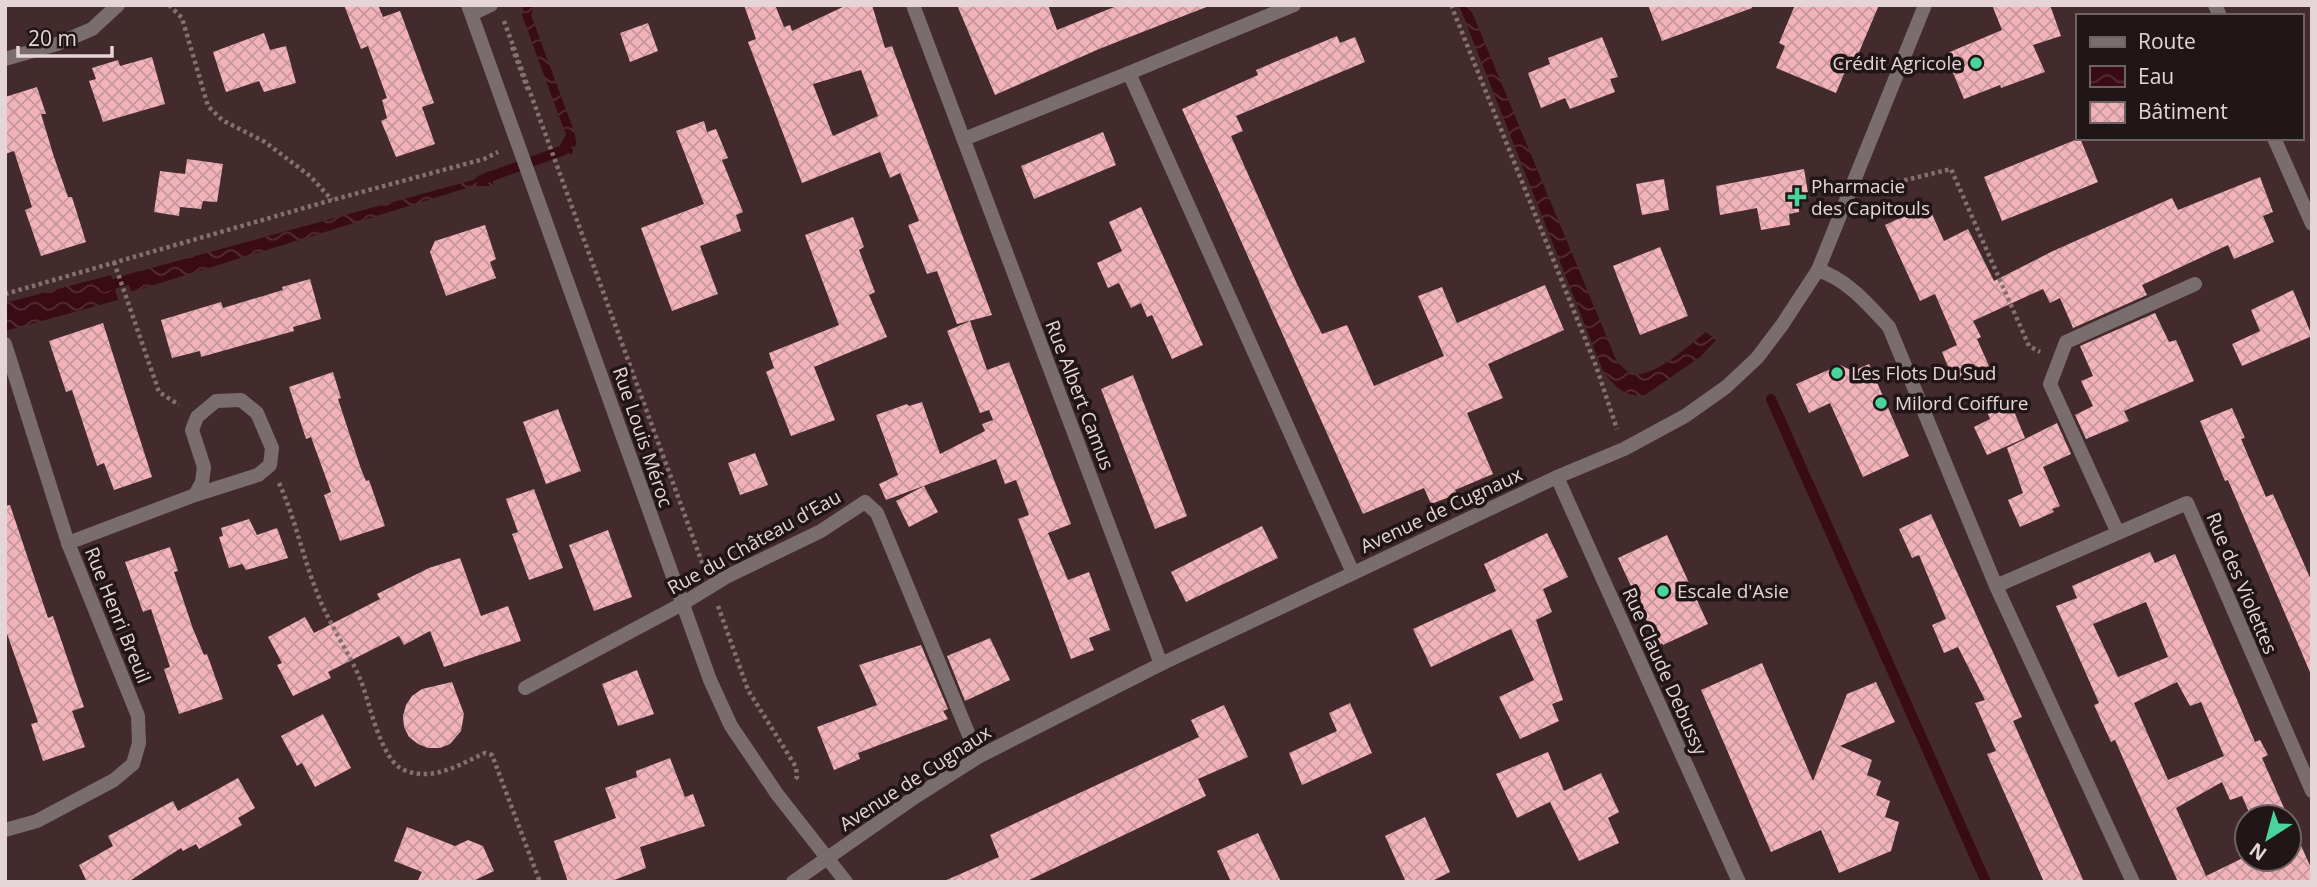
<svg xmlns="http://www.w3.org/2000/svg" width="2317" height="887" viewBox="0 0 2317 887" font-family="'Open Sans',sans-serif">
	<defs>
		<pattern id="water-waves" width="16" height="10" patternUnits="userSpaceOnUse" patternTransform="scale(1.75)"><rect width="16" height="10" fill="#390b14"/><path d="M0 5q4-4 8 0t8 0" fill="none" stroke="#562e35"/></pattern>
		<pattern id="building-cross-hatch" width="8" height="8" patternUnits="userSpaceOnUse" patternTransform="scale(1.75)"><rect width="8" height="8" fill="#f1b3b9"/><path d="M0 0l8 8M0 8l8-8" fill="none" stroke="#c6969b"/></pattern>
	</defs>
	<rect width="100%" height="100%" fill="#432a2c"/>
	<g fill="url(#water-waves)">
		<path d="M524 5H535L531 15 575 134 576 144 571 155 560 145 566 135 522 15Z"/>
		<path d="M1459 5H1469L1617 362 1631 375C1658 376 1686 347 1706 332L1716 340 1700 357 1645 395C1624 397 1615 387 1603 371Z"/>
		<path d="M489 171 494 186H473L131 292 126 275 473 180Z"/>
		<path d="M111 275 118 300 5 331V303Z"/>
	</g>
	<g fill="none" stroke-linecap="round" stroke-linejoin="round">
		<g stroke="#390b14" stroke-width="10">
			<path d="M481 180 564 150 570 140"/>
			<path d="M104 287 140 276"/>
			<path d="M1771 399 1986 882"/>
		</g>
	</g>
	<g fill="url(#building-cross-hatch)" fill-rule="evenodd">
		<path d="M344 5H378L383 17 400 11 434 103 422 107 435 144 396 157 381 121 387 118 382 100 387 98 368 46 361 49Z"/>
		<path d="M744 5H775L784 27 790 25 792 31 847 5H872L885 48 892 46 992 315 957 324 937 271 927 274 908 225 919 221 900 173 890 178 880 152 802 183 748 42 756 39ZM861 70 878 116 833 136 813 84Z"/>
		<path d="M957 5H1048L1057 30 1119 5 1209 6 1099 49 995 95Z"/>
		<path d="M1648 5H1751L1752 8 1662 41Z"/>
		<path d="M1795 5H1879L1851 71 1846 69 1836 93 1776 68 1785 46 1779 43Z"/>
		<path d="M1992 5H2050L2061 36 2033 45 2045 72 2001 88 2000 85 1964 99 1945 54 2002 30Z"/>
		<path d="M648 23 658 51 630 62 620 33Z"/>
		<path d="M264 33 270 50 286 46 296 83 264 92 259 81 226 92 213 52Z"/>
		<path d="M1337 36 1340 43 1355 37 1365 62 1236 116 1243 131 1231 136 1297 284 1322 334 1347 325 1374 386 1444 356 1418 296 1442 287 1457 323 1545 285 1564 330 1488 364 1503 398 1467 413 1493 474 1455 490 1457 494 1431 504 1424 488 1363 514 1182 109 1258 75 1256 70Z"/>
		<path d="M1602 37 1618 77 1610 79 1615 92 1570 109 1565 98 1541 108 1528 73 1550 64 1548 58Z"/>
		<path d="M152 57 165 104 103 122 89 81 96 79 92 68 118 60 120 66Z"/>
		<path d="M37 87 46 114H41L54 157 68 197H72L86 242 41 256 25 210 32 207 14 151 5 154V97Z"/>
		<path d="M704 121 707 132 716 129 728 158 722 160 743 212 736 215 741 231 700 246 718 294 672 311 641 228 704 204 676 131Z"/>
		<path d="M1103 132 1116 165 1034 199 1021 166Z"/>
		<path d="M2080 138 2098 182 2002 221 1984 177Z"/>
		<path d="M187 159 223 164 217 202 203 201 201 209 180 207 179 216 154 212 160 171 185 174Z"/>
		<path d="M1804 169 1809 199 1799 201V212L1789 214 1790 225 1761 230 1757 208 1720 215 1716 186Z"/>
		<path d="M2260 177 2273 212 2263 216 2274 242 2234 259 2228 245 2142 285 2147 295 2073 328 2060 298 2050 303 2043 289 1973 321 1981 337 1977 339 1989 366 1954 381 1942 352 1957 345 1935 294 1920 301 1885 225 1928 205 1944 241 1968 229 1994 281 2053 251 2172 198 2178 210Z"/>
		<path d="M1664 179 1669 210 1642 215 1636 184Z"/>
		<path d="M1141 207 1203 345 1172 359 1152 315 1147 317 1141 303 1131 308 1119 283 1108 288 1097 263 1122 251 1109 222Z"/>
		<path d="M853 217 864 247 859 250 875 292 869 295 887 337 814 367 835 420 791 436 766 372 774 368 769 353 839 325 805 235Z"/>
		<path d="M485 225 496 259 490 262 496 278 446 296 430 252 435 241Z"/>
		<path d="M1660 247 1688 316 1640 335 1613 266Z"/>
		<path d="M310 279 321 319 293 327 294 331 201 357 200 351 172 358 161 320 221 302 223 308 283 290 282 287Z"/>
		<path d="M2293 290 2312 336 2242 366 2232 344 2260 331 2251 310Z"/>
		<path d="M2155 313 2169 342 2176 340 2194 381 2124 411 2129 421 2086 439 2075 415 2093 406 2081 381 2093 376 2080 346Z"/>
		<path d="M970 321 987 370 1009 362 1071 524 1048 533 1068 580 1089 572 1110 630 1089 638 1094 650 1071 659 1018 519 1029 515 1016 480 1005 484 996 459 886 500 879 484 898 475 876 415 907 404 909 406 922 402 940 454 985 431 982 424 993 420 989 410 980 413 947 331Z"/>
		<path d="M103 323 152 477 114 490 104 463 97 466 72 390 66 392 49 341Z"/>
		<path d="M1869 364 1909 456 1863 477 1830 403 1809 413 1796 384 1840 365 1853 371Z"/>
		<path d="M333 372 341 398 338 399 361 469 366 481 369 480 385 526 340 541 324 495 331 492 311 437 306 439 289 387Z"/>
		<path d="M1133 375 1187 516 1155 529 1101 389Z"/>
		<path d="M2009 399 2025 438 1987 455 1974 427 1990 419 1986 409Z"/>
		<path d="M2232 408 2245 438 2241 439 2266 497 2273 494 2312 582V677L2228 480 2225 481 2200 421Z"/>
		<path d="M558 409 581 471 546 484 523 422Z"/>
		<path d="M2057 423 2071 454 2043 467 2060 506 2052 509 2054 512 2020 527 2008 500 2023 493 2007 448Z"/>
		<path d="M755 453 768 485 740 495 728 463Z"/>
		<path d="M924 486 938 512 909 527 896 501Z"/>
		<path d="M534 489 563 568 529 580 512 534 518 532 506 499Z"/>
		<path d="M10 505 48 618 53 616 84 707 72 711 85 747 43 761 31 724 38 722 5 628V506Z"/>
		<path d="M1931 514 2022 717 2013 721 2084 882H2044L1987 754 1996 751 1975 703 1985 700 1958 647 1944 653 1932 625 1946 619 1919 555 1912 558 1899 529Z"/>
		<path d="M249 519 257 535 277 528 288 558 246 570 242 564 229 568 219 537 223 536 221 528Z"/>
		<path d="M1262 526 1278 558 1186 602 1171 572Z"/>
		<path d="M608 530 632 597 594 611 569 545Z"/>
		<path d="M1547 533 1568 577 1543 589 1552 612 1536 620 1563 700 1552 704 1559 721 1520 739 1499 697 1534 680 1511 629 1431 667 1413 629 1496 591 1484 564Z"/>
		<path d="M1667 535 1708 624 1663 645 1662 643 1658 645 1618 558Z"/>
		<path d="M170 547 178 571 174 572 193 629 204 655 207 654 223 699 179 714 164 669 170 667 151 609 143 612 125 562Z"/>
		<path d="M2150 552 2155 563 2175 554 2255 742 2260 740 2268 755 2262 758 2288 817H2251L2242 796 2230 800 2222 782 2176 808 2206 876 2247 856V859H2289V819L2312 870V882H2178L2115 740 2111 742 2094 705 2099 703 2056 606 2077 598 2072 586ZM2146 602 2168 657 2118 677 2093 624ZM2177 682 2190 706 2201 702 2224 756 2168 780 2134 703Z"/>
		<path d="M460 558 481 616 508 606 521 641 444 667 430 631 404 645 399 636 328 672 331 678 293 696 277 665 282 663 268 637 305 617 314 633 380 599 377 594 429 568Z"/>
		<path d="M990 638 1010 680 965 701 947 656Z"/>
		<path d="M921 645 948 709 943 711 948 719 858 753 860 759 834 770 817 727 877 705 859 665Z"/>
		<path d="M1762 663 1813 781 1847 694 1876 682 1895 722 1840 746 1872 760 1867 775 1881 781 1876 795 1890 801 1885 817 1899 822 1891 851 1839 873 1821 830 1771 852 1701 690Z"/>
		<path d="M637 670 654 714 618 726 602 684Z"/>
		<path d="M452 682 464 714 461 731 450 744 440 748H428L418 744 409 737 404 727 403 716 406 705 412 696 422 689Z"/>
		<path d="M1350 703 1372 753 1302 785 1289 753 1337 731 1329 713Z"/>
		<path d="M1224 705 1248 757 1198 779 1206 796 1025 882H942L999 857 990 835 1199 737 1191 720Z"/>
		<path d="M323 714 351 768 315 787 302 763 297 766 281 736Z"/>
		<path d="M1548 752 1564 791 1601 773 1619 812 1608 818 1619 843 1579 861 1550 802 1517 818 1496 774Z"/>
		<path d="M670 758 685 797 693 794 705 826 640 847 646 868 609 882H568L554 841 616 818 605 788 637 777 636 771Z"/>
		<path d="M238 778 255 808 238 818 242 825 199 849 196 844 183 851 181 848 128 882H87L79 865 113 846 108 836 173 801 178 811Z"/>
		<path d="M1425 817 1450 872 1430 882H1406L1385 836Z"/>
		<path d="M407 827 455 846 468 840 483 846 494 871 471 882H417L422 872 394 861Z"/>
		<path d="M1258 833 1281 882H1231L1217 851Z"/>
	</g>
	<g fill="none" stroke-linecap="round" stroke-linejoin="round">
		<g stroke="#857071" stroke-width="4.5" stroke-dasharray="3.5 3.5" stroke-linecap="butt">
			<path d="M169 5 182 18 208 106 222 120 265 142 310 176 332 200"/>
			<path d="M1451 5 1596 366 1617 429"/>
			<path d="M504 21 703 565"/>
			<path d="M1877 187 1951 169 2029 346 2040 352"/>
			<path d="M114 262 159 392 179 405"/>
			<path d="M5 294 332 200 484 159 498 152"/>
			<path d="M279 483C295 518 302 554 316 590 327 621 348 650 361 681 370 704 381 761 404 770 433 782 458 765 485 753L492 755 540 882"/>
			<path d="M718 606 748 690 796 767 797 777 794 781"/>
		</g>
		<g stroke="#7a6d6e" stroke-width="14">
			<path d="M2215 5 2220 16"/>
			<path d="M2274 138 2312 224"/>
		</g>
		<g stroke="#7a6d6e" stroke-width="14">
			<path d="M468 5 710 680 731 726 777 794 846 882"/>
			<path d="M913 5 1161 664"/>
			<path d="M1294 5 1129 73 1353 573"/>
			<path d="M472 14 491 5"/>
			<path d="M5 59 57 44 92 29 118 5"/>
			<path d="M964 139 1129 73"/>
			<path d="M1818 270C1848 280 1868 304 1889 327L1996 586 2133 882"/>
			<path d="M5 344 68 543 138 716 139 743 133 764 114 780 37 821 5 830"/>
			<path d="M1557 477 1739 882"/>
			<path d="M2118 533 2050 384 2066 342 2195 284"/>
			<path d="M68 543 195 495 258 475 270 465 272 448 257 413 241 400 216 401 197 417 192 430 204 467 202 482 195 495"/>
			<path d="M1996 586 2187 503 2312 791"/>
			<path d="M525 688 682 604 726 577 821 531 865 502 877 513 978 757"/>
		</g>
		<path stroke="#7a6d6e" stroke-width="14" d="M793 882 915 797 978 757 1161 664 1557 477 1624 449 1685 416 1726 387 1757 358 1782 325 1818 270 1925 5"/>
		<path stroke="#857071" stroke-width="4.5" stroke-dasharray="3.5 3.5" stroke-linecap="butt" d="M512 47 529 93"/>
	</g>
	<g fill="#49d49c" stroke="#211617" stroke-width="2.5">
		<circle cx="1976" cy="63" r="7"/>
		<path d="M1793.5 186.5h7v7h7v7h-7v7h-7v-7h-7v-7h7z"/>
		<circle cx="1837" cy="373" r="7"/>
		<circle cx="1881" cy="403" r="7"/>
		<circle cx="1663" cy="591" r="7"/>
	</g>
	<g text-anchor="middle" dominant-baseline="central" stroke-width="7" stroke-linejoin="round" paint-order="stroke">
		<g font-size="19" fill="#e5d5d6" stroke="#211617" text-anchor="start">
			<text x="1962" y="63" text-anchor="end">Crédit Agricole</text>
			<text x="1811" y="186">Pharmacie<tspan x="1811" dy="22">des Capitouls</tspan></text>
			<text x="1851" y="373">Les Flots Du Sud</text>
			<text x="1895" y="403">Milord Coiffure</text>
			<text x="1677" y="591">Escale d'Asie</text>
		</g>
		<g font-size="19" fill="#e5d5d6" stroke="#211617">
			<text transform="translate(1080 395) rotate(69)">Rue Albert Camus</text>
			<text transform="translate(643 437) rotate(71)">Rue Louis Méroc</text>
			<text transform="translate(1441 510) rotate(-25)">Avenue de Cugnaux</text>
			<text transform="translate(754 542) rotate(-29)">Rue du Château d'Eau</text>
			<text transform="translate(2242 583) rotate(67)">Rue des Violettes</text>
			<text transform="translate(118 615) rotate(68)">Rue Henri Breuil</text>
			<text transform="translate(1665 671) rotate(66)">Rue Claude Debussy</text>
			<text transform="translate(915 778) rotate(-33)">Avenue de Cugnaux</text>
		</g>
	</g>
	<rect width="2317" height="887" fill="none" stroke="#e5d5d6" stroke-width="14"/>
	<rect x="2076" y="14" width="228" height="126" fill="#211617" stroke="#6f6263" stroke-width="2"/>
	<rect x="2090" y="37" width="35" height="10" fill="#7a6d6e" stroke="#6f6263" stroke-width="2"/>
	<text x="2138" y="49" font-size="21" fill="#e5d5d6">Route</text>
	<rect x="2090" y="66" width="35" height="21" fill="url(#water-waves)" stroke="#6f6263" stroke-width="2"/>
	<text x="2138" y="84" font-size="21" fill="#e5d5d6">Eau</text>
	<rect x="2090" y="102" width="35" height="21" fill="url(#building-cross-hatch)" stroke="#6f6263" stroke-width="2"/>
	<text x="2138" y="119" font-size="21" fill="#e5d5d6">Bâtiment</text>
	<g transform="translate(2268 838) rotate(216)"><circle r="33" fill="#211617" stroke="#6f6263" stroke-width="2"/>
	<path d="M0-5L12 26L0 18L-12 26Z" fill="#49d49c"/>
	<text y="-10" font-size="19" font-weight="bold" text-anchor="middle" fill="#e5d5d6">N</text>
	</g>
	<path d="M18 46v10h94v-10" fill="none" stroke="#e5d5d6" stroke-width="3.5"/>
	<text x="28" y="46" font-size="21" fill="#e5d5d6" stroke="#211617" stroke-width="5" paint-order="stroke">20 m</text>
</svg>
